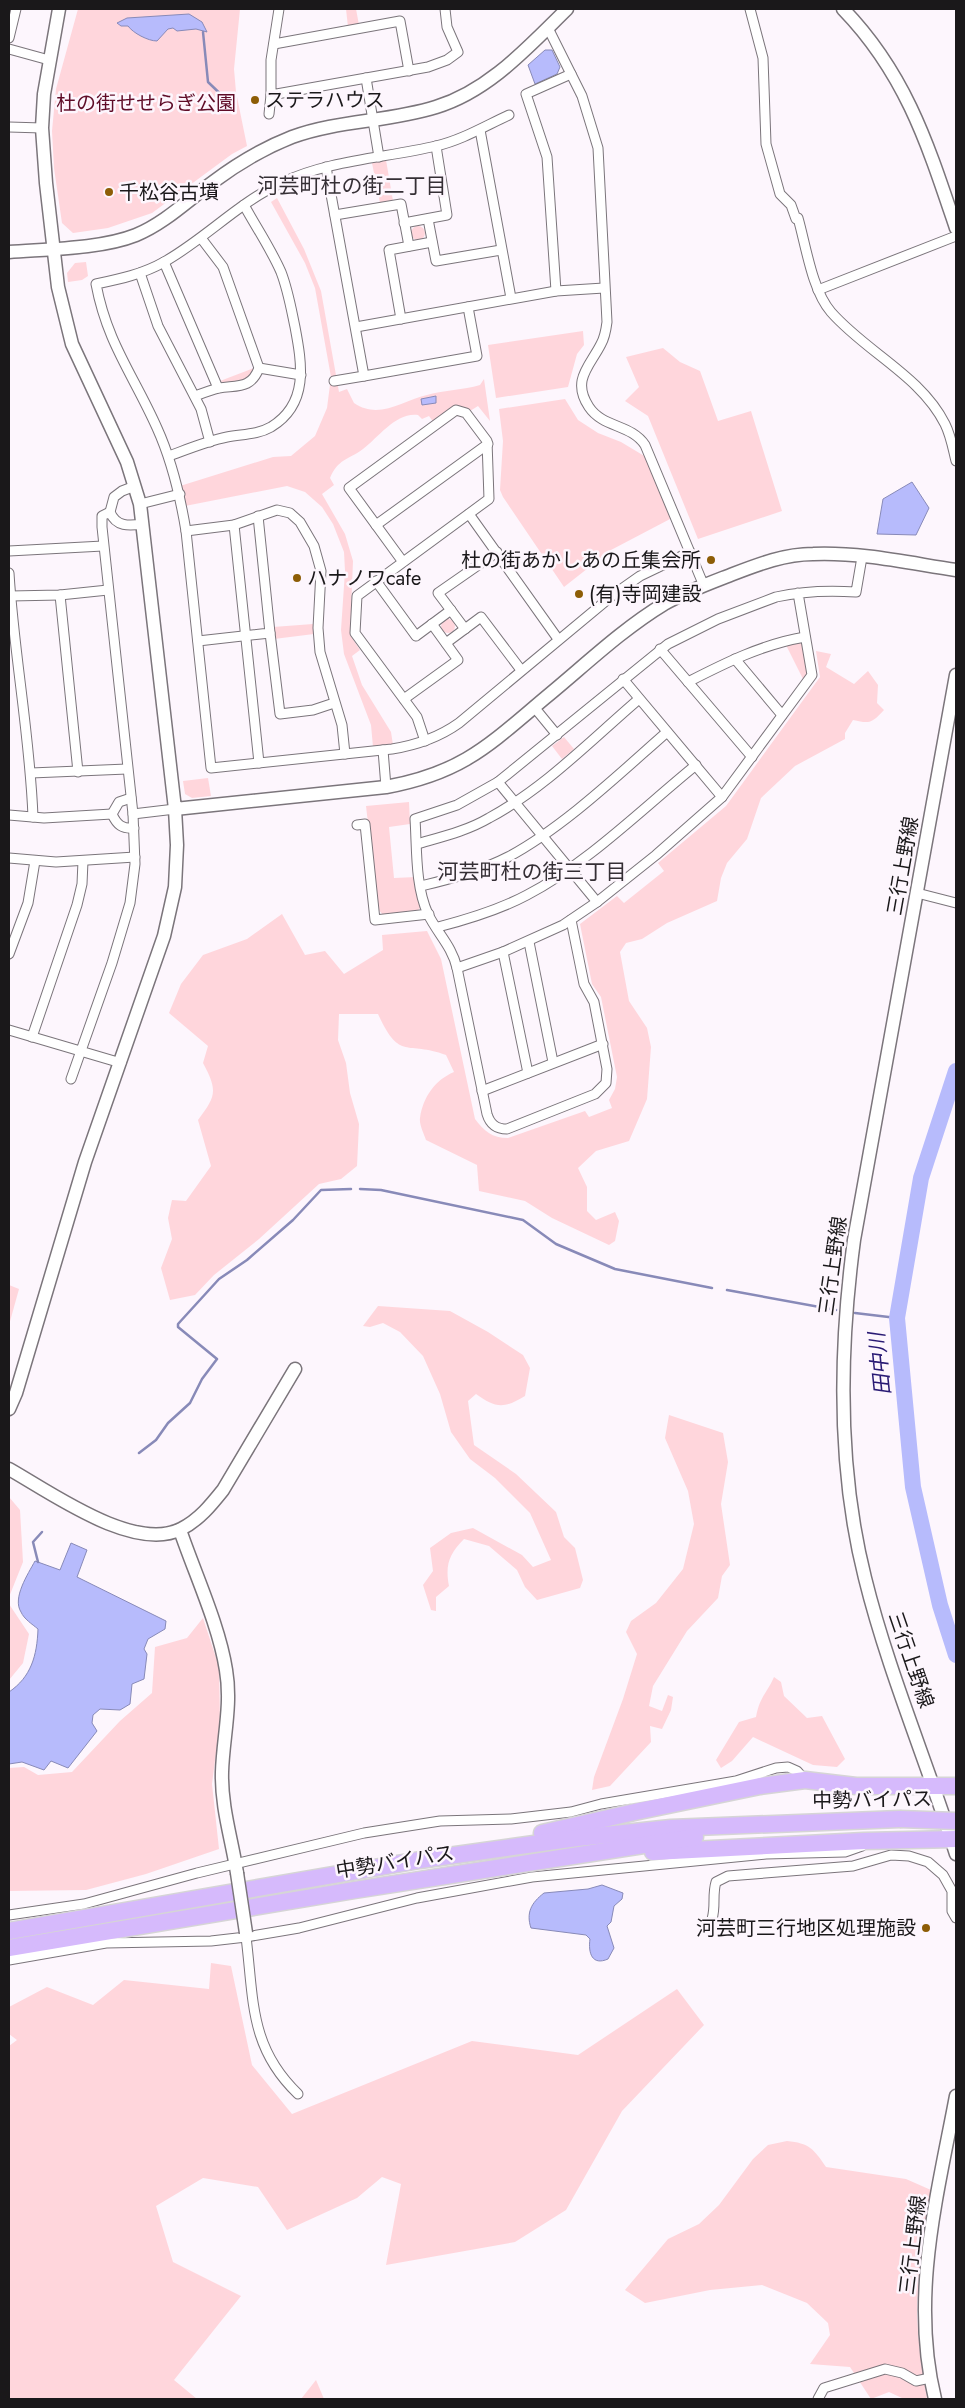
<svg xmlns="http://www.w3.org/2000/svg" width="965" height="2408" viewBox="0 0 965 2408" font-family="Jost,'Noto Sans JP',sans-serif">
	<rect width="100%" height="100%" fill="#fdf6fd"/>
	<g fill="#ffd6dc">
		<path d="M78 9H240L234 69 236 92 247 146 232 154 152 213 108 228 73 233 62 223 54 168 52 131 56 89Z"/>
		<path d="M346 9H356L359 25 348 27Z"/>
		<path d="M386 160 393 201 380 203 372 163Z"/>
		<path d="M277 198 304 249 321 291 339 392 347 389 354 403C379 420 402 401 427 395 445 390 463 390 480 385L484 379 490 421 478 406 470 411 456 407 434 423 429 416 422 419 418 415C396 412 379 437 363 449 348 460 338 459 330 478L334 485 322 494 345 534 353 561 350 635 360 650 352 656 362 685 391 732 393 745 373 747 371 725 344 654 341 630 345 571 344 552 333 524 322 507 305 492 287 486 185 506 180 486 273 457 291 456 315 436 327 408 331 377 315 288 305 263 271 202Z"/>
		<circle cx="418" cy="233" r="7"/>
		<path d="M86 262 88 276 82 280 68 282 67 273 75 263Z"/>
		<path d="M583 331 584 345 577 354 568 387 496 398 488 345Z"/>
		<path d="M663 348 680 362 700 371 718 421 751 411 782 511 698 539 648 416 625 401 639 387 626 357Z"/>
		<path d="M254 368C251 383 232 388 220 381Z"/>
		<path d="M565 399 578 420 598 433 621 442 646 457 672 518 611 550 564 587 503 497 500 490 503 441 499 409Z"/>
		<circle cx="448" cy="626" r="7"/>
		<path d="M313 624 314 634 274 639 273 627Z"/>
		<path d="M797 641 802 644 807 674 803 679 785 643Z"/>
		<path d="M816 651 831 654 826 667 854 684 868 671 878 685 877 703 884 710C872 723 870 724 853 720L845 733V739L795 766 761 798 747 839 727 863 721 878 717 901 667 923 642 939 626 943 620 952 629 1001 647 1028 651 1047 647 1099 629 1141 596 1151 578 1168 587 1187V1211L596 1220 615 1212 619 1221 615 1241 609 1245 552 1218 525 1201 479 1191 477 1165 426 1140C424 1134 419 1124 420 1118 423 1097 435 1080 454 1072L446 1055C406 1040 400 1062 378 1014H339L338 1040 346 1063 350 1093 359 1124 357 1166 341 1179 319 1184 259 1239 214 1275 195 1295 170 1300 161 1268 172 1239 168 1218 172 1200 186 1201 211 1166 198 1120C216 1096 218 1091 203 1063L208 1046 169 1013 181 984 203 955 247 939 282 914 305 955 325 951 344 974 383 950 382 935 427 931 441 959 475 1119C484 1131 492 1138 508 1138L585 1111 589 1117 612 1108 609 1100 615 1089 617 1077 601 997 592 984 580 924 617 896 624 903 664 871 658 863 726 806 820 677Z"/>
		<path d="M564 737 574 749 562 759 552 746Z"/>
		<path d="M208 778 211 796 192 798 185 794 183 781Z"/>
		<path d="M409 802 410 824 389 827 394 878 416 877 421 907 417 911 383 915 378 909 366 806Z"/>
		<path d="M9 1285 19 1289 9 1325Z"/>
		<path d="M378 1306 450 1311 488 1332 523 1355 530 1368 525 1396C504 1409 495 1408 476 1394L468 1401 474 1445 516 1474 556 1512 564 1537 575 1548 583 1580 580 1588 537 1600 525 1587 517 1570 489 1546 464 1539C449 1554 445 1565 449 1586L436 1597V1611L431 1610 423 1585 433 1571 430 1548 451 1533 473 1528 522 1555 533 1567 551 1560 530 1513 495 1478 470 1459 451 1432 440 1394 423 1356 400 1332 383 1323 370 1327 363 1326Z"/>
		<path d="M669 1415 723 1433 728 1462 721 1504 730 1565 722 1576 718 1598 687 1631 653 1686 649 1706 662 1711 668 1695 673 1697 671 1710 662 1729 650 1726 651 1742 610 1786 592 1790 594 1777 623 1699 637 1654 626 1632 631 1621 656 1603 683 1569 694 1524 688 1491 665 1438Z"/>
		<path d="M9 1497 20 1510 23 1562 9 1597Z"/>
		<path d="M9 1604 29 1634 23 1663 9 1680Z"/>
		<path d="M203 1618 219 1667 220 1721 212 1784 219 1849 146 1874 86 1890 9 1891V1768L24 1767 38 1775 72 1772 120 1721 152 1693 155 1647 187 1638Z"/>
		<path d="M774 1677 781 1682 784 1696 807 1718 822 1716 845 1759 837 1767 813 1765 753 1737 732 1761 721 1768 716 1760 739 1722 756 1717C760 1696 766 1695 774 1677Z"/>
		<path d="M211 1963 231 1966 252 2065 292 2114 472 2041 578 2055 677 1989 704 2025 622 2111 566 2210 515 2242 386 2265 401 2184 382 2177 357 2198 287 2230 258 2187 203 2178 156 2206 173 2262 241 2296 174 2380 197 2399H9V2046L17 2040 9 2034V2007L47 1987 93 2005 124 1980 209 1989Z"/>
		<path d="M787 2141C809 2143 814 2149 826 2167L906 2179 931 2190C923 2231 917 2273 917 2315 918 2343 922 2371 927 2399H904L889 2392 871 2399 850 2367 810 2364 830 2335 828 2323 807 2303 762 2285 710 2290 645 2303 625 2290 668 2239 699 2224 719 2205 753 2159 768 2145Z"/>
		<path d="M316 2380 324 2399H301Z"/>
	</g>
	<g fill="#b7bbfc" stroke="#888ab8">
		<path d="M189 14 202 22 207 32 196 29 177 31 173 28 168 29 157 41C148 41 133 33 128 26H121L117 23 127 18Z"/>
		<path d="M545 50H552L560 67 557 74 535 84 528 65Z"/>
		<path d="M436 396V403L422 405 421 399Z"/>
		<path d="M912 482 929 508 916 535 877 534 883 499Z"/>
		<path d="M71 1543 87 1550 77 1577 166 1621 165 1629 148 1639 144 1649 147 1654 144 1679 132 1684 130 1704 120 1710 100 1709 93 1715 92 1723 97 1731 68 1768 51 1761 44 1770 22 1762 9 1764V1692C31 1677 37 1656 38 1629 32 1624 24 1619 21 1612 12 1598 28 1574 35 1561L60 1570Z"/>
		<path d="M602 1885 623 1893 622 1899 614 1906 611 1922 607 1926 614 1948 608 1959C592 1966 588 1953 590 1939L586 1935 531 1928C526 1913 531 1903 544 1893L588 1889Z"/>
	</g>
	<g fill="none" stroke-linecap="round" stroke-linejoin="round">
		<g stroke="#888ab8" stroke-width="2.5">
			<path d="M203 32 208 82 235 108"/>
			<path d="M360 1189 381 1190 523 1220 556 1244 615 1269 712 1288"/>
			<path d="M727 1290 836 1310"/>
			<path d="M855 1313 897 1318"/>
			<path d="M139 1453 156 1440 168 1423 190 1403 202 1379 217 1359 178 1327V1324L219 1279 247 1260 293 1220 321 1190 351 1189"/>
			<path d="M38 1562 33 1542 42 1532"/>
		</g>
		<path stroke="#b7bbfc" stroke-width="16" d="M956 1071 921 1178 897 1318 913 1487 940 1605 956 1655"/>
		<defs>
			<g id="street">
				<path d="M279 9 271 60V95L428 67 447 60 458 52 447 27 445 9"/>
				<path d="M750 9 763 58 766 144 780 194 791 205 796 219 798 218C806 246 812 290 831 312 866 352 921 376 945 424 951 436 953 449 956 461"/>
				<path d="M548 28 582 96 598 148 607 322C606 330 605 337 601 344 590 366 571 380 589 407 603 428 631 424 645 445L704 586"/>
				<path d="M9 38 16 9"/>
				<path d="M274 44 400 21 409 71"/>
				<path d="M9 49 49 60"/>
				<path d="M366 78 379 157"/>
				<path d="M269 114 271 95"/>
				<path d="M509 115C485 126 462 140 436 146 385 158 329 160 281 183 238 203 205 239 164 262 143 274 120 279 96 284 107 343 134 376 157 428 172 461 180 495 186 531L211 768 392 749C417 745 438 738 459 723L613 595 640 576 690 552"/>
				<path d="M9 127 42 128"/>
				<path d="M480 130 511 298"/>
				<path d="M326 167 364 376 477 356 468 307"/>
				<path d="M335 215 401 204 409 246"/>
				<path d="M428 219 436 261 501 250"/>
				<path d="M404 223 447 215 436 146"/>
				<path d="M164 262 218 388"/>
				<path d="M140 273 158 326 201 409 210 442"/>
				<path d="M818 290 956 236"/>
				<path d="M556 291 547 157 526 94 571 74"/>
				<path d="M401 319 389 250 432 242"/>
				<path d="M356 327 556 291 604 288"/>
				<path d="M259 368 301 375"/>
				<path d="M334 381 364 376"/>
				<path d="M195 396C203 393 211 390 219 388 238 385 251 389 259 368L223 267 201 238"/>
				<path d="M169 456C188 449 207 441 227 437 243 434 257 435 271 427 309 404 302 364 295 327 291 308 288 290 281 272 271 249 256 227 244 205"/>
				<path d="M135 486 122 491 114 497 110 512C116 527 129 526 143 524"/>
				<path d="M140 504 180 494"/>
				<path d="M469 514 558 639"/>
				<path d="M234 525 259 763"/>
				<path d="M376 525 488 444"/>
				<path d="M186 531 234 525 277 510 290 513 300 522 314 546 321 571 318 628 320 652 342 725 345 754"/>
				<path d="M9 551 103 546"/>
				<path d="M403 562 349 488 456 410 466 413 487 441 489 499 357 596 355 633 417 717 425 741"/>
				<path d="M9 573C14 655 30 735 33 817"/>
				<path d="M376 581 416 636 451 610"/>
				<path d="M798 593 812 675 722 797 656 855 597 902 563 925 503 952 457 968C452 946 437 933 428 914 415 886 417 848 415 819L457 805 498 782 668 644 718 619 776 597C803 591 828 590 856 592L862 557"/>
				<path d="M60 595 78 772"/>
				<path d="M10 596 60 595 108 590"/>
				<path d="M465 629 438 593 497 552"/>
				<path d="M270 633 280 714 313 710 334 703"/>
				<path d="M198 641 270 633 258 516"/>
				<path d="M446 643 481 617 521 670"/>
				<path d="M660 649 752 757"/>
				<path d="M735 659 782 715"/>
				<path d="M623 679 722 797"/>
				<path d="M688 682C725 663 763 644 805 637"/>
				<path d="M404 699 458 660 432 624"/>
				<path d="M534 707 557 735"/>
				<path d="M383 750 386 787"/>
				<path d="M31 773 127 769"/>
				<path d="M498 782 597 902"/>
				<path d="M131 798 119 802 112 814C117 825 122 829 134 828"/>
				<path d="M133 814 175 809"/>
				<path d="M9 815 44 818 112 814"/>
				<path d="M357 825 365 824 375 920 429 914"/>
				<path d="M417 844C441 837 467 831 489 818 545 788 591 740 639 699"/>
				<path d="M9 858 56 862 135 857"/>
				<path d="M421 886C451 879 481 871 508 857 564 827 619 774 667 732"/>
				<path d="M917 893 956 903"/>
				<path d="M438 927C469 919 499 910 527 895 587 864 643 808 696 765"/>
				<path d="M529 942 553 1062"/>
				<path d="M503 952 528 1073"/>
				<path d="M9 954 28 903 35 861"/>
				<path d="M457 968 487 1114C490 1124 496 1129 507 1129L595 1094 606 1083 607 1069 594 1002 584 984 571 920"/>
				<path d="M9 1030 121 1063"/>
				<path d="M32 1037 77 905 82 884 83 861"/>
				<path d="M71 1079 112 963 130 903 135 864 133 814 102 527V516L110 512"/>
				<path d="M482 1091 603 1044"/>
				<path d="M9 1915 84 1904 197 1873 364 1833 440 1821 511 1819 571 1812 601 1804 736 1781 776 1768 788 1767 797 1771 805 1780"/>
				<path d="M712 1919C716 1906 712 1895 716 1882L728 1876 853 1866 891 1855 909 1856 928 1862 943 1875 952 1891V1911L956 1918"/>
				<path d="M246 1937C254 2000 249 2047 298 2094"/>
				<path d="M9 1960 106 1943 211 1941 246 1937 299 1928 417 1898 532 1877 766 1854 845 1852 862 1846"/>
				<path d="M818 2399 824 2388 885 2369 902 2373 916 2381 930 2378"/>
			</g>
			<g id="secondary">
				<path d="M59 9 44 94 42 128 46 183 58 287 72 344 127 462 140 504 175 809 386 787C462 773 488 746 545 698 583 667 621 630 664 604 685 592 710 583 733 574 759 564 785 554 813 554 861 552 909 563 956 570"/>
				<path d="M843 9C906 74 928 145 956 228"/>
				<path d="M9 252C47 249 101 249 136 235 165 223 188 200 213 182 237 164 264 148 292 137 338 120 389 122 436 107 489 91 528 47 567 9"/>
				<path d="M956 675 854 1240C839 1352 837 1467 865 1578 888 1671 927 1762 956 1854"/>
				<path d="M9 1409 16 1393 85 1162 164 936 175 887 177 845 175 809"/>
				<path d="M9 1469C50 1492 134 1553 181 1529 199 1520 211 1505 223 1490L295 1369"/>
				<path d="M180 1530C195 1574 219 1625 226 1670 232 1705 223 1738 222 1772 221 1807 232 1840 237 1873"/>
				<path d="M935 2399C910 2297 937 2197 956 2096"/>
			</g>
			<g id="highway">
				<path d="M542 1833 639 1811 760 1786 805 1780 856 1786H956"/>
				<path d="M653 1852 864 1841 956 1839"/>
				<path d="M9 1931 420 1860 577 1838 671 1828 900 1819"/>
				<path d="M9 1948 355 1890 695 1837"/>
			</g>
		</defs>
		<use href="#street" stroke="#7b757b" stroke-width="11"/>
		<use href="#secondary" stroke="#7b757b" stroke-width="15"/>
		<use href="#highway" stroke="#d6d5d6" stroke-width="19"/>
		<use href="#street" stroke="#fff" stroke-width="9"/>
		<use href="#secondary" stroke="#fff" stroke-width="12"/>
		<use href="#highway" stroke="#d6bafc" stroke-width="16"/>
		<defs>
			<path id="secondary-bridge" d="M237 1873 246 1933"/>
			<path id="highway-bridge" d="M900 1819 956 1821"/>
		</defs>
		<use href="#secondary-bridge" stroke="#7b757b" stroke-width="15" stroke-linecap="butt"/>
		<use href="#highway-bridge" stroke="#d6d5d6" stroke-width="19" stroke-linecap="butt"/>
		<use href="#secondary-bridge" stroke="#fff" stroke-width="12"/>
		<use href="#highway-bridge" stroke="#d6bafc" stroke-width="16"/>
	</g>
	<g fill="#8d5d06" stroke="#fdf6fd" stroke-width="2">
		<circle cx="255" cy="100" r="5"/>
		<circle cx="109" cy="192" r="5"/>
		<circle cx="711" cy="560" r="5"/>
		<circle cx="297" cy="578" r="5"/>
		<circle cx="579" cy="594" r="5"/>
		<circle cx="926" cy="1928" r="5"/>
	</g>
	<g text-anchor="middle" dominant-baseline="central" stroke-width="5" stroke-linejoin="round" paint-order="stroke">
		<g font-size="20" fill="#1a181a" stroke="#fdf6fd" text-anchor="start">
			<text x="265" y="100">ステラハウス</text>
			<text x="119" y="192">千松谷古墳</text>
			<text x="701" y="560" text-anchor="end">杜の街あかしあの丘集会所</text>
			<text x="307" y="578">ハナノワcafe</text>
			<text x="589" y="594">(有)寺岡建設</text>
			<text x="916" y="1928" text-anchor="end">河芸町三行地区処理施設</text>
		</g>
		<g font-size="20" fill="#5f0c27" stroke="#fdf6fd">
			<text x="146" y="103">杜の街せせらぎ公園</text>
		</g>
		<g font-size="20" fill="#1a181a" stroke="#fdf6fd">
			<text transform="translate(903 866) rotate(-80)">三行上野線</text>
			<text transform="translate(833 1266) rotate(-82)">三行上野線</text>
			<text transform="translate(911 1660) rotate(71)">三行上野線</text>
			<text transform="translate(872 1800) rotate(-1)">中勢バイパス</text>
			<text transform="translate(395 1862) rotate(-9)">中勢バイパス</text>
			<text transform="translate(913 2245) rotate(-83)">三行上野線</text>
		</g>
		<g font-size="21" fill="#352f35" stroke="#fdf6fd">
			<text x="352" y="186">河芸町杜の街二丁目</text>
			<text x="532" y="872">河芸町杜の街三丁目</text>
		</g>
		<g font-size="21" font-style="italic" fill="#291a74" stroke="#fdf6fd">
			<text transform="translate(880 1364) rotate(-96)">田中川</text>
		</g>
	</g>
	<rect width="965" height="2408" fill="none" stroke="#1a181a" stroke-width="20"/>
</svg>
